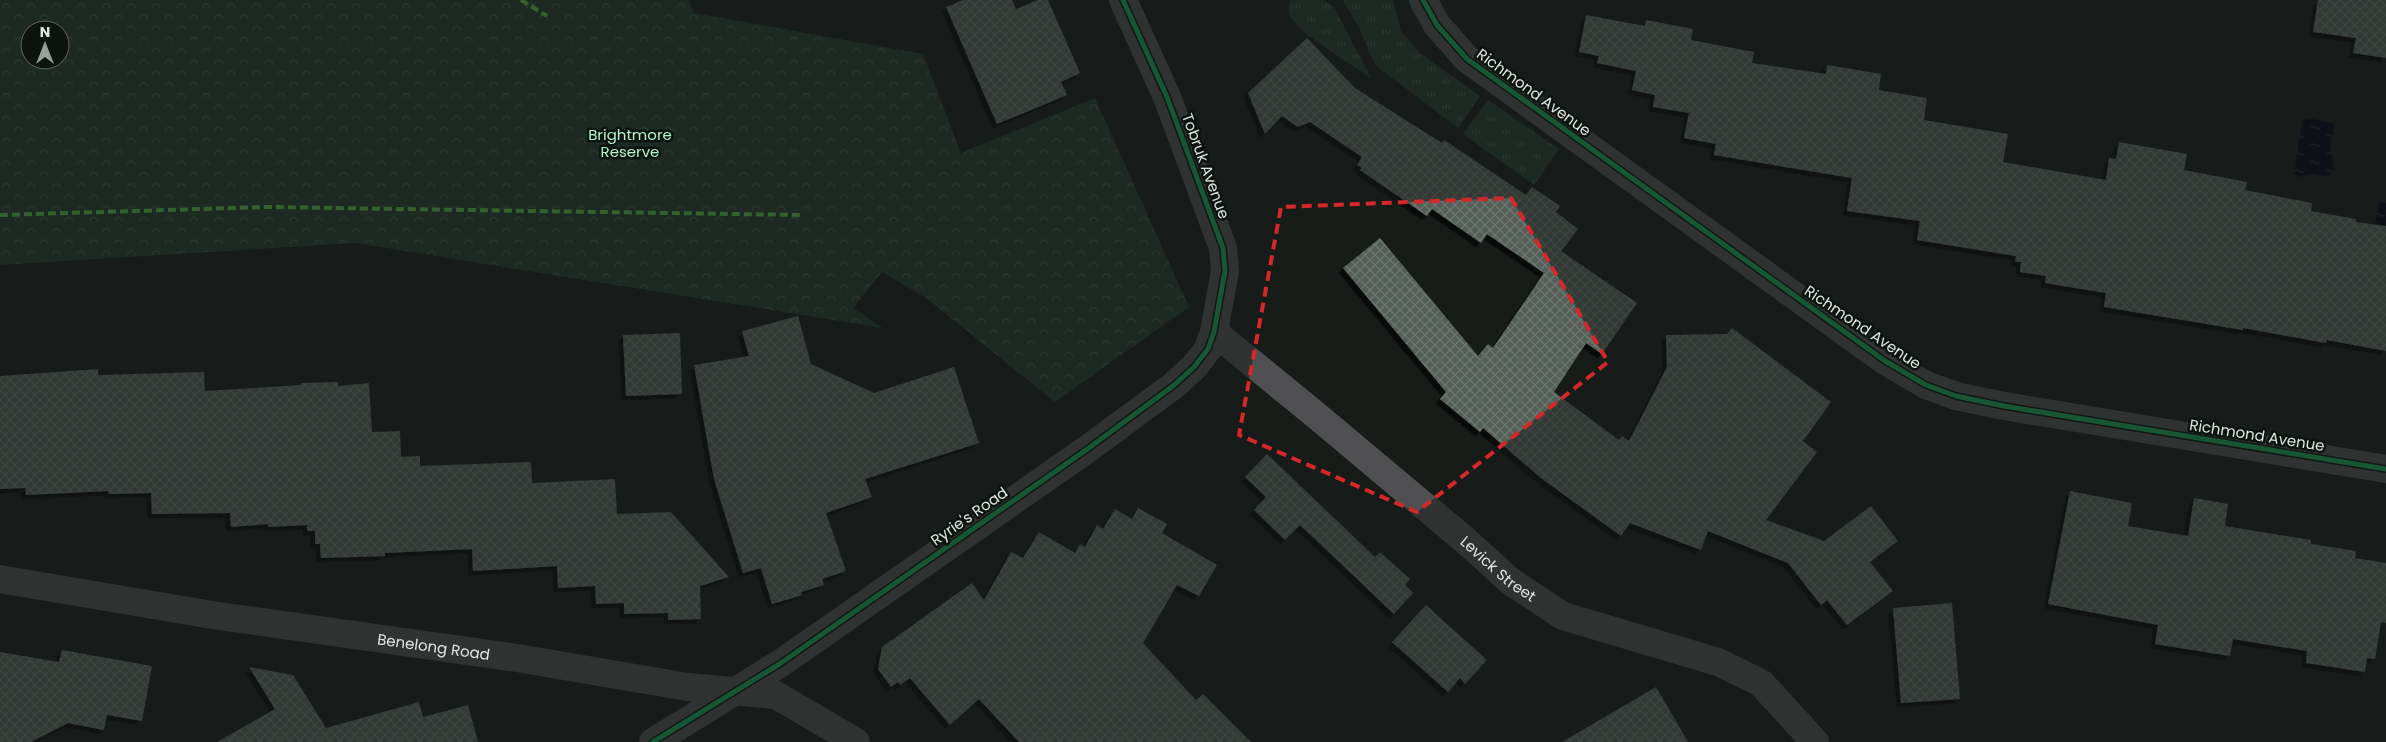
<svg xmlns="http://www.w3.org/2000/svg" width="2386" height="742" viewBox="0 0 2386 742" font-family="Poppins,sans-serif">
	<defs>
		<pattern id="grass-tufts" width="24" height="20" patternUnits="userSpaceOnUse" patternTransform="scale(1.25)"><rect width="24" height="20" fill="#253d2f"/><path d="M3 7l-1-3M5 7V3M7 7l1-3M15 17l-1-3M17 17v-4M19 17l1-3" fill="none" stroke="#44594d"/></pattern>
		<pattern id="forest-crowns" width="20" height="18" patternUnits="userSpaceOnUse" patternTransform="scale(1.25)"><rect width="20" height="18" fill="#253d2f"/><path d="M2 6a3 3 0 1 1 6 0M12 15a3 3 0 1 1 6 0" fill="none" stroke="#44594d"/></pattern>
		<pattern id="water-ripples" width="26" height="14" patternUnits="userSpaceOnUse" patternTransform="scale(1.25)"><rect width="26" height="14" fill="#08041a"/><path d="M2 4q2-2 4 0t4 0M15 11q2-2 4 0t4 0" fill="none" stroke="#2c283b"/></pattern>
		<pattern id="building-cross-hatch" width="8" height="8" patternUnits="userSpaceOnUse" patternTransform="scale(1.25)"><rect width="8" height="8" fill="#555f59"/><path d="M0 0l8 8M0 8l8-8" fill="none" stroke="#6d7671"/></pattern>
		<filter id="shadow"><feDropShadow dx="-4.5" dy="4.5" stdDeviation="0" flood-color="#0009"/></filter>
	</defs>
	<rect width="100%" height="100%" fill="#171c19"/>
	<g fill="url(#grass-tufts)">
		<path d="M1290 0H1324L1334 7 1371 78C1354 66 1301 34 1292 19 1288 13 1288 7 1290 0Z"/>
		<path d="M1343 0H1393L1401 31 1421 54 1480 96 1458 128 1375 65 1359 28Z"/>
		<path d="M1488 100 1559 149 1534 185 1463 134Z"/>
	</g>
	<path fill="url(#forest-crowns)" fill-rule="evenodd" d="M0 0H688L694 13 923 54 961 153 1095 98 1189 307 1055 402 926 298 882 272 853 308 883 328 355 243 0 265ZM30 30H60V60H30Z"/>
	<g fill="url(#water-ripples)">
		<path d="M2303 117 2333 123C2336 131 2331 137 2331 146 2330 154 2334 162 2334 170L2328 177 2313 174 2298 177 2294 173Z"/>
		<path d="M2379 202 2386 203V246L2365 280Z"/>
	</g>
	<g fill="url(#building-cross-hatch)" filter="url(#shadow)">
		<path d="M963 0H1012L1016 9 1038 0H1048L1080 73 1061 82 1067 95 997 124 946 7Z"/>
		<path d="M2318 0H2386V58L2353 53 2356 38 2313 32Z"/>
		<path d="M1586 15 1645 26 1646 20 1693 29 1691 40 1754 52 1752 63 1826 74 1827 65 1881 74 1879 90 1927 98 1924 120 2008 134 2003 162 2106 180 2109 158 2116 159 2119 142 2187 154 2184 170 2247 182 2245 190 2312 203 2311 211 2356 219V222L2386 226V351L2327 340 2326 343 2243 328V330L2104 307 2106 293 2045 283 2046 276 2020 272 2021 262H2015L2016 256 1917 240 1920 221 1847 211 1852 178 1714 155 1716 144 1684 138 1689 113 1653 107 1655 95 1632 90 1636 71 1597 63 1599 56 1579 52Z"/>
		<path d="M1307 38 1355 88 1442 143 1444 140 1526 195 1532 187 1560 206 1556 212 1578 229 1561 251 1637 303 1602 354 1586 343 1554 392 1619 440 1622 436 1629 441 1667 367 1666 335 1727 334 1732 328 1831 402 1803 441 1817 452 1766 520 1824 541 1871 506 1898 541 1870 562 1893 591 1847 625 1827 600 1821 605 1788 563 1708 531 1701 550 1630 523 1621 536 1541 478 1483 428 1480 432 1440 399 1446 392 1343 268 1380 238 1478 356 1488 344 1493 348 1544 273 1487 234 1481 243 1432 209 1427 216 1360 170 1362 168 1357 165 1362 157 1310 122 1298 127 1282 116 1265 134 1248 93Z"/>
		<path d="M798 316 811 364 874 393 954 367 979 443 865 479 872 497 826 513 846 571 822 579 824 585 801 592 802 595 772 604 761 568 743 573 714 479 694 365 749 356 742 331Z"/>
		<path d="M680 333 682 394 626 396 623 335Z"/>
		<path d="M98 369V375L204 372 205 391 301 385V383L338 382V386L369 383 372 432 400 431 401 457 420 456V466L531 462 532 483 615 479 617 514 671 512 729 577 700 586 701 619 668 620V613L624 614V603L596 604 595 586 558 588 557 566 473 571 472 549 385 553V556L321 558 320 544H315V531H307V525L268 527V524L231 527 230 513 152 514 151 493 109 494 108 491 26 495 25 488 0 489V376Z"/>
		<path d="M1267 454 1375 557 1380 552 1410 579 1405 585 1413 593 1394 614 1300 525 1285 540 1254 510 1266 497 1245 477Z"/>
		<path d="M2070 491 2132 503 2128 526 2188 536 2194 498 2228 504 2225 526 2311 540V544L2356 551 2355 558 2386 563V623L2381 622 2375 659 2367 658 2365 672 2306 663 2307 651 2233 639 2230 656 2155 644 2158 625 2048 604Z"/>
		<path d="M1138 508 1167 524 1162 533 1217 565 1199 596 1177 585 1143 643 1196 700 1203 694 1251 742H1019L979 699 950 725 910 678 900 685 898 682 891 687 878 669 882 647 972 583 984 600 1011 552 1023 558 1039 532 1075 553 1080 544 1085 547 1097 525 1103 529 1115 509 1132 519Z"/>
		<path d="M1952 603 1960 699 1901 703 1893 608Z"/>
		<path d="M1426 605 1487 660 1465 684 1460 678 1448 692 1392 642Z"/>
		<path d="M62 650 152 666 142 721 107 715 104 730 68 723 31 742H0V652L59 662Z"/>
		<path d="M249 667 293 675 326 728 419 702 423 717 468 705 478 742H217L275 709Z"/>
		<path d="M1656 687 1688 742H1562Z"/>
	</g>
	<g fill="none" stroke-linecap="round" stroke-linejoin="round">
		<g stroke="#505053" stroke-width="28">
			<path d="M1423 0 1437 25 1467 59 1885 361 1926 385 1956 396 2004 406 2386 469"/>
			<path id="s1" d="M1214 332 1317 416 1466 541 1510 581 1563 616 1718 662 1761 683 1815 742"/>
			<path id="s2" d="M0 579 212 615 517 658 688 687 776 695 856 742"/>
			<path d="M653 742 781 663 1086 450 1173 386 1194 367 1208 349 1214 332 1225 271 1223 248 1167 97 1123 0"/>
		</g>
		<g stroke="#58b947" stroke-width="4" stroke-dasharray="8 4" stroke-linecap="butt">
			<path d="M521 0 547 16"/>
			<path d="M0 215 268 207 801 215"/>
		</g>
		<defs>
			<g id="cycleway">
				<path d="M1423 0 1437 25 1467 59 1885 361 1926 385 1956 396 2004 406 2386 469"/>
				<path d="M653 742 781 663 1086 450 1173 386 1194 367 1208 349 1214 332 1225 271 1223 248 1167 97 1123 0"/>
			</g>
		</defs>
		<use href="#cycleway" stroke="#0d1410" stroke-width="8"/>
		<use href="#cycleway" stroke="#1a9f57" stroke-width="5"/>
	</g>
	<path d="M0 0H2386V742H0ZM1511 198 1608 362 1417 512 1239 435 1281 207Z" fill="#171c19" fill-opacity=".55" fill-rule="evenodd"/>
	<path fill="none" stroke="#d62828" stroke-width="4" stroke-dasharray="10 6" stroke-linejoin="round" d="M1511 198 1608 362 1417 512 1239 435 1281 207Z"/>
	<g text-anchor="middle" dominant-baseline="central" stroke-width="5" stroke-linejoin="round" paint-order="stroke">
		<g font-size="15" fill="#dfe5e1" stroke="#0d1410">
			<text transform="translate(1534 92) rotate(36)">Richmond Avenue</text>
			<text transform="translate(1206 166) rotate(70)">Tobruk Avenue</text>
			<text transform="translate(1863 327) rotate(34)">Richmond Avenue</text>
			<text transform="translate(2257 435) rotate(9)">Richmond Avenue</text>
			<text transform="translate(969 516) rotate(-35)">Ryrie's Road</text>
			<text stroke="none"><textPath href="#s1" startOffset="370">Levick Street</textPath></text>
			<text stroke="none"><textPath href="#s2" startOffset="439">Benelong Road</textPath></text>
		</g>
		<g font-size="15" fill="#b2f4cc" stroke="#0d1410">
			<text x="630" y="134">Brightmore<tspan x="630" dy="17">Reserve</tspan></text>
		</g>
	</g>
	<g transform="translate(45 45)"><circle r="24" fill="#0d1410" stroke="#616864"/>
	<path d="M0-4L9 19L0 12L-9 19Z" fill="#999f9b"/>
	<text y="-8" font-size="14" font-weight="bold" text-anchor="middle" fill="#dfe5e1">N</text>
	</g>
</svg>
